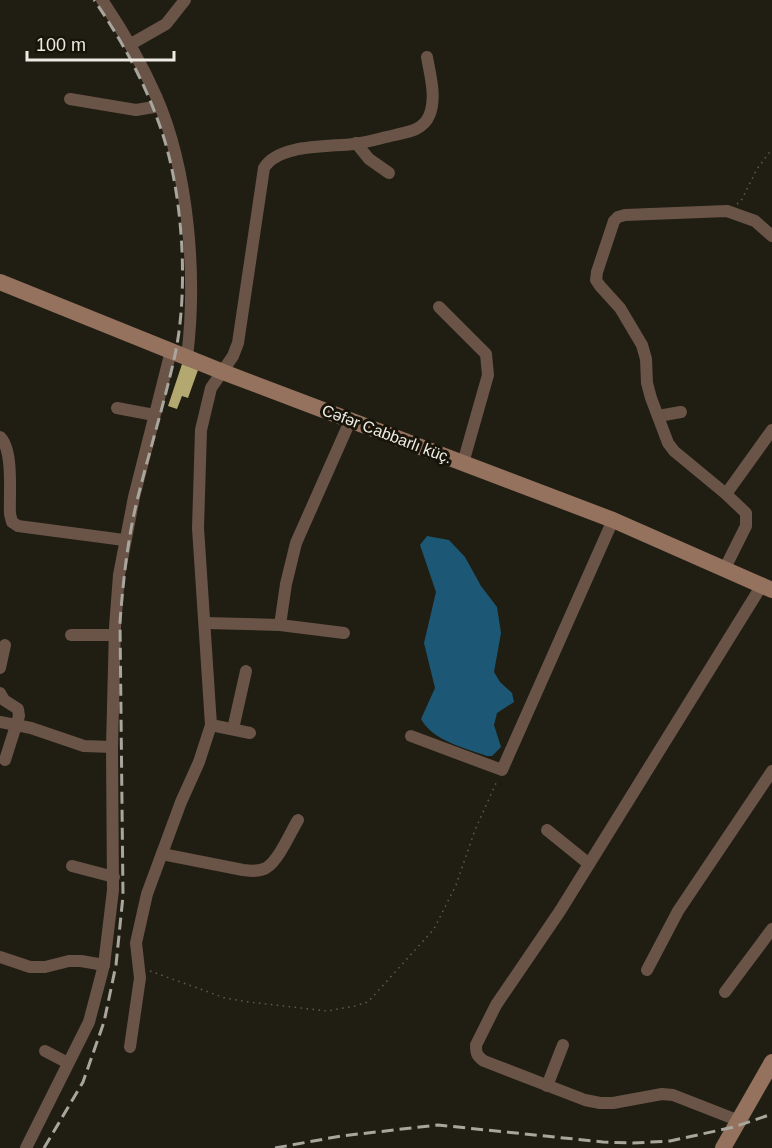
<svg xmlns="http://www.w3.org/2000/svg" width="772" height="1148" viewBox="0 0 772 1148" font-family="Helvetica,sans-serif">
	<rect width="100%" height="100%" fill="#201d12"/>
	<path fill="#1c5875" d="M427 536 449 540 465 557 481 586 497 607 501 633 494 672 500 682 512 693 514 702 497 713 494 725 501 747 492 756H487C465 748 433 741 421 719L435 688 424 643 436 592 420 545Z"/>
	<path fill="#b3a86f" d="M182 364 198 370 188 398 182 396 177 409 168 406Z"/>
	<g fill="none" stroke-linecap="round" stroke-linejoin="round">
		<g stroke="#5f5c52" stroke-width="1.5" stroke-dasharray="1.5 4.5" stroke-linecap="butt">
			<path d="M737 204 741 201 757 169 772 149"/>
			<path d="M150 971 225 998 249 1002 327 1011 355 1006 368 1002 434 929 456 885 475 830 497 781"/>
		</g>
		<g stroke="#695447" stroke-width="12">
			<path d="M102 0C123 31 141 62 156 96 189 171 197 277 187 357"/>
			<path d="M131 44 166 24 185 0"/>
			<path d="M70 99 136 110 160 106"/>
			<path d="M356 143 369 159 389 173"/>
			<path d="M439 307 486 354 488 375 463 463"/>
			<path d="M117 408 154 415"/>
			<path d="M658 416 681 412"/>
			<path d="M0 437C14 450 9 495 10 514L12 522 18 526 124 540"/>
			<path d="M726 494 772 430"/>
			<path d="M725 568 746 526V513L726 494 674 451 668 443 651 398 647 383 646 359 642 345 620 308 600 286 596 280 597 272 614 221 618 217 625 215 727 211 755 221 772 236"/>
			<path d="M205 623 280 625 344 633"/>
			<path d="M280 625 286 584 296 543 351 419"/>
			<path d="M71 635H114"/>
			<path d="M0 668 5 645"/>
			<path d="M0 693 4 700 18 709 19 716 5 760"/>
			<path d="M0 722 31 728 84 746 112 747"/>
			<path d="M211 725 250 733"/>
			<path d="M233 729 246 671"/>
			<path d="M411 736 502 770 613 520"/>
			<path d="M547 830 589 864"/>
			<path d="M162 854 243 870C251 871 259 872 266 868 279 860 290 833 298 820"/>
			<path d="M72 866 114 877"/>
			<path d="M0 957 30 967H45L69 961H81L104 965"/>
			<path d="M647 970 678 911 772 771"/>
			<path d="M725 992 772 929"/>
			<path d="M130 1047 140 978 136 943 147 894 181 802 199 762 211 725 198 528 201 430 211 388 233 356 238 343 264 168C278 144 328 147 354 144 368 142 381 138 395 135 408 132 423 130 429 116 437 98 430 75 427 57"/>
			<path d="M45 1051 68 1063"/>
			<path d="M547 1086 563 1045"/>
			<path d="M737 1120 673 1095 662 1094 613 1103H600L585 1100 484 1061C477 1056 476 1054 476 1045L496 1005 560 911 762 585"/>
			<path d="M26 1148 89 1022 104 965 113 890 112 747 115 627 119 575 134 497 171 351"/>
		</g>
		<g stroke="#94725e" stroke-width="16">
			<path d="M0 282 223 372 613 520 772 590"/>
			<path d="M723 1148 772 1062"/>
		</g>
		<g stroke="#a8a69d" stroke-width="3" stroke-dasharray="12 6" stroke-linecap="butt">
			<path d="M44 1148 83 1082 104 1022 116 965 123 896 120 622C123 583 127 544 136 505 148 455 164 405 175 355 189 289 183 193 161 129 145 83 122 40 94 0"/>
			<path d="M275 1148 341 1136 438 1125 603 1142 633 1143 670 1141 734 1127 772 1114"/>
		</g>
	</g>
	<g text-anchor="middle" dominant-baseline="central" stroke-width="6" stroke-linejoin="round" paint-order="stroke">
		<g font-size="16" fill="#edebe3" stroke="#171409">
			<text transform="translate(387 434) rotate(21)">Cəfər Cabbarlı küç.</text>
		</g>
	</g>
	<path d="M27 51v9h147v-9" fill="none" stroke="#edebe3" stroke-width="3"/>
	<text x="36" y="51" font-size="18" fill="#edebe3" stroke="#171409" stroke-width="4.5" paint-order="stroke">100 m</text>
</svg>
